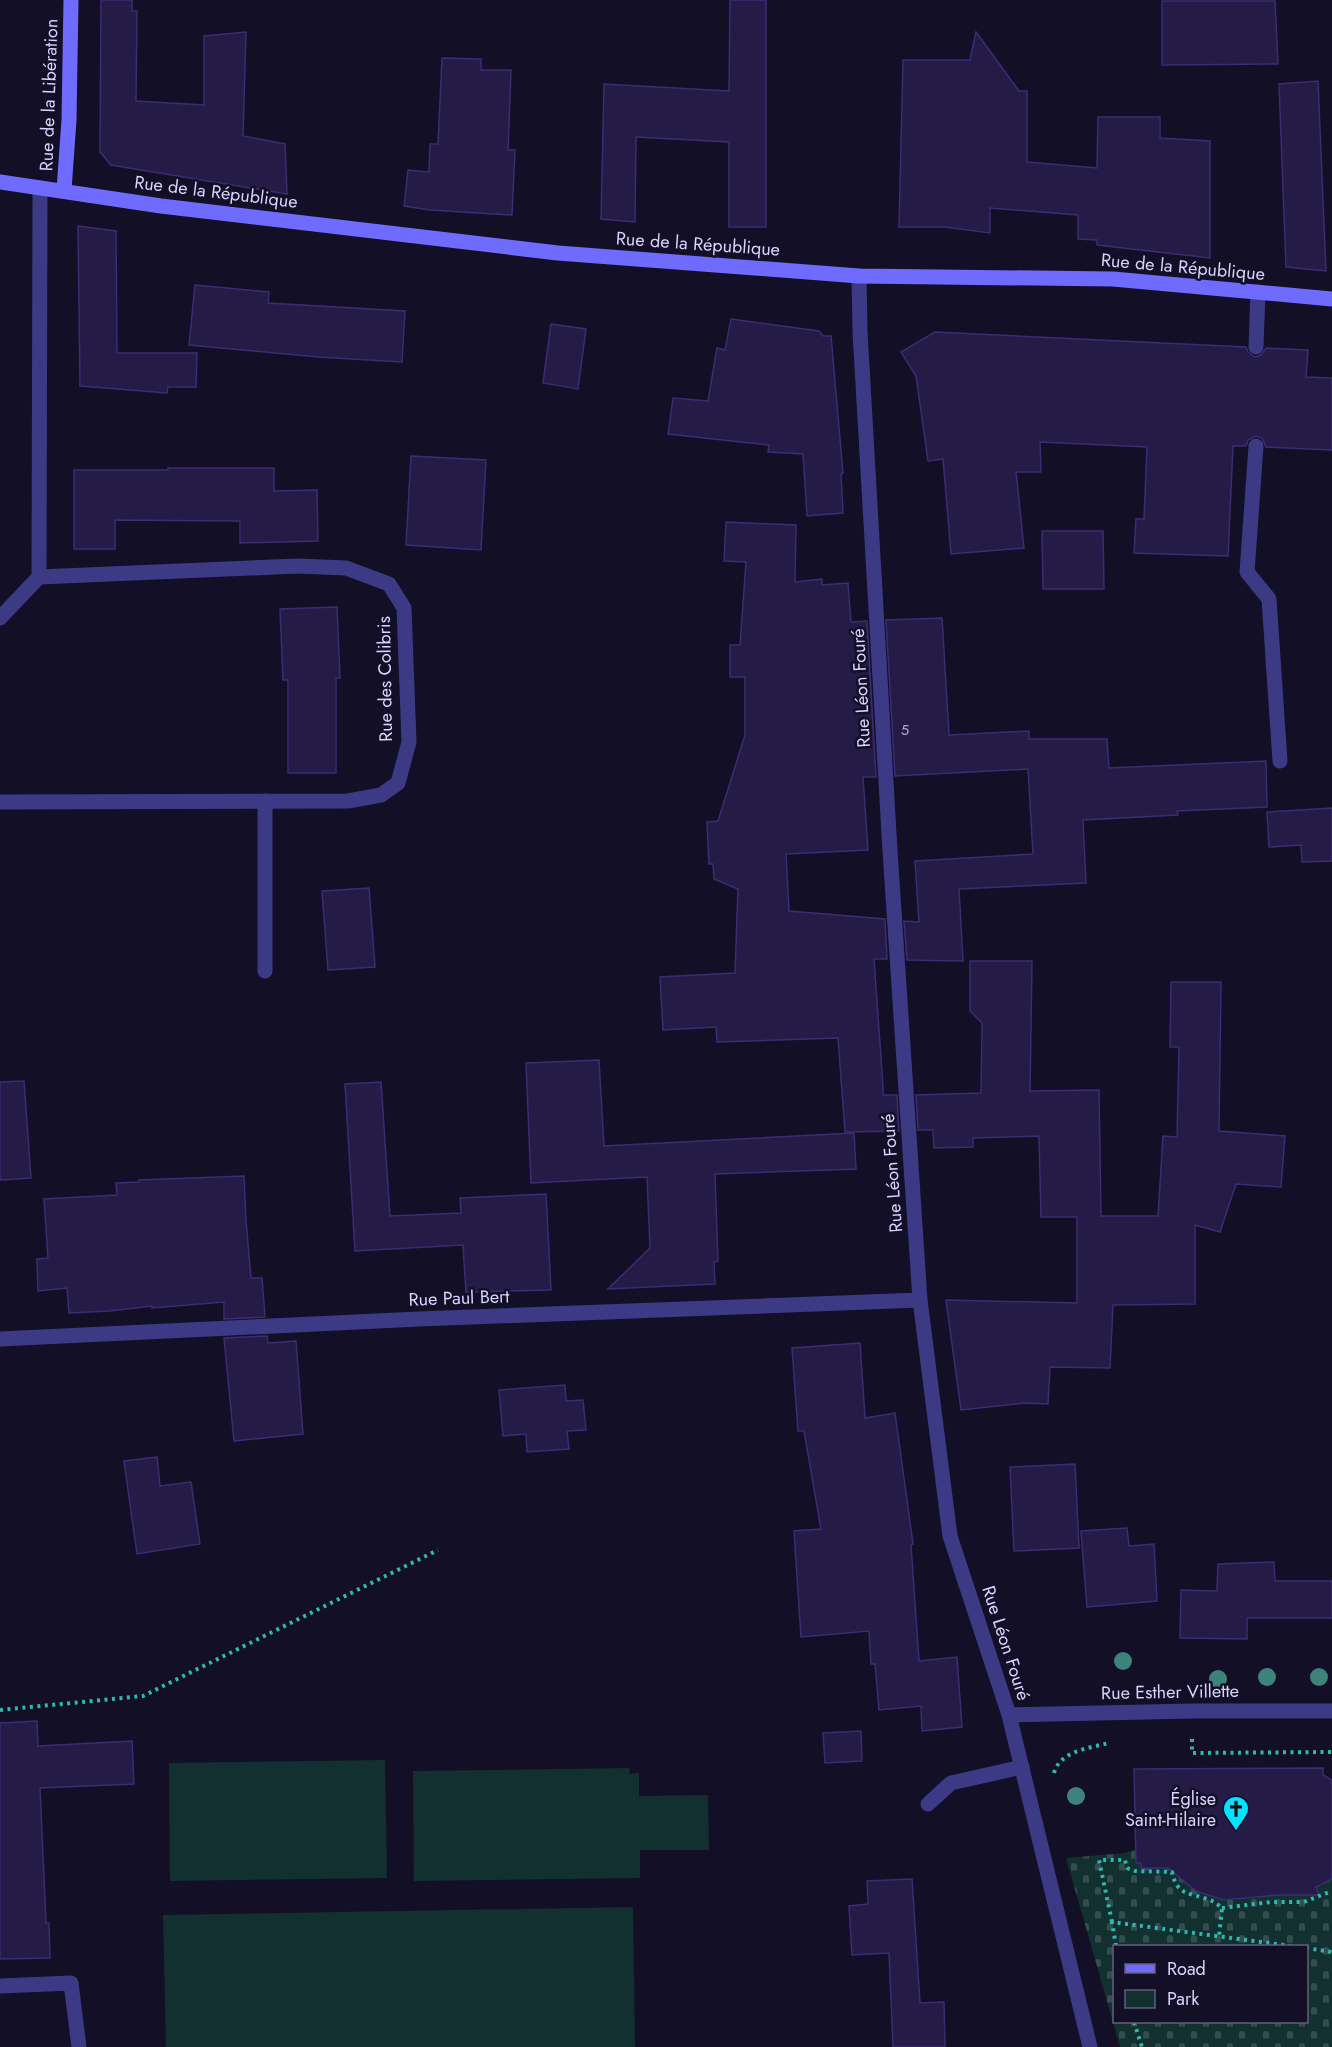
<svg xmlns="http://www.w3.org/2000/svg" width="1332" height="2047" viewBox="0 0 1332 2047" font-family="Jost,sans-serif">
	<defs>
		<pattern id="cemetery-stones" width="16" height="16" patternUnits="userSpaceOnUse" patternTransform="scale(1.5)"><rect width="16" height="16" fill="#12302f"/><path d="M2 7V4a2 2 0 0 1 4 0v3zM10 15v-3a2 2 0 0 1 4 0v3z" fill="#344d4e"/></pattern>
	</defs>
	<rect width="100%" height="100%" fill="#130f26"/>
	<g fill="#12302f">
		<path d="M385 1760 387 1878 170 1881 169 1763Z"/>
		<path d="M629 1768 630 1774 639 1773V1796L708 1795 709 1850H640V1878L414 1881 413 1771Z"/>
		<path d="M633 1907 635 2047H166L163 1915Z"/>
	</g>
	<path fill="url(#cemetery-stones)" fill-rule="evenodd" d="M1140 1848 1142 1868 1173 1860 1196 1891 1224 1900H1237V1896L1317 1891 1316 1887 1332 1879V2047H1120L1066 1858 1125 1853ZM1114 1946H1306V2022H1114Z"/>
	<g fill="#241b47" stroke="#3b2d73" stroke-width="1.5">
		<path d="M101 0H132V11H137L136 101 204 105V36L246 32 243 136 285 144 287 194 111 165 100 152Z"/>
		<path d="M730 0H766V227H729V142L636 137 635 222 601 219 604 84 729 91Z"/>
		<path d="M1162 1H1275L1278 64 1162 65Z"/>
		<path d="M976 32 1019 91H1027V162L1097 168 1098 117H1160V138L1210 141V258L1097 245V240L1078 239V215L990 208V233L945 227H899L903 60H970Z"/>
		<path d="M442 58 481 59V70H511L508 150H515L512 215 430 210 404 206 408 170 429 172 430 144H438Z"/>
		<path d="M1318 81 1326 271 1286 267 1279 84Z"/>
		<path d="M78 226 116 231 117 353H197L196 387H168L167 393 80 386Z"/>
		<path d="M195 285 269 292 268 303 405 311 402 362 318 357 189 345Z"/>
		<path d="M731 319 819 331 823 336H831L843 473 841 474 843 513 807 516 803 454 768 452 769 445 668 434 673 398 708 401 717 348 725 350Z"/>
		<path d="M551 324 586 329 578 389 543 383Z"/>
		<path d="M935 332 1246 347 1248 352 1255 357 1261 355 1266 348 1308 350 1306 377 1332 378V450L1266 447 1262 438 1256 436 1248 440 1246 446H1233L1228 556 1134 553 1136 519H1144L1147 447 1040 442 1041 472H1016L1024 548 951 554 943 459 928 461 916 376 901 352Z"/>
		<path d="M411 456 486 460 481 550 406 545Z"/>
		<path d="M168 468H274V491L317 490 318 541 240 543V521L115 520V549H74V470H168Z"/>
		<path d="M726 522 796 525 795 582 822 579V585L848 583 851 622 867 621 876 777H863L868 850 786 854 789 911 885 919 887 959H874L883 1086V1095H897L899 1131 845 1132 838 1038 717 1042 716 1027 663 1030 660 977 735 973 738 889 714 879 713 864H709L707 822 718 821 745 735V677H730V645H740L746 562 724 561Z"/>
		<path d="M1042 531H1103L1104 589H1043Z"/>
		<path d="M337 607 340 678H336V773H288V680H283L280 609Z"/>
		<path d="M942 618 949 735 1029 731V739H1107L1109 768 1266 761 1267 807 1177 811 1178 815 1083 820 1086 883 959 889 963 961 907 960 904 921 919 922 915 861 1033 854 1028 769 895 776 886 620Z"/>
		<path d="M1332 808V861L1302 862 1301 845 1269 847 1267 812Z"/>
		<path d="M369 888 375 967 328 970 322 891Z"/>
		<path d="M970 961H1032L1030 1091 1099 1090 1101 1216H1158L1163 1136 1177 1137 1179 1047H1170L1171 982H1221L1219 1131 1285 1136 1281 1187 1236 1184 1220 1232 1195 1225V1304L1113 1305 1110 1368 1050 1367 1048 1404 1025 1403 961 1410 946 1300 1077 1303V1217H1041L1039 1136 973 1138V1147L934 1148 933 1130H918L916 1095 981 1093 982 1023 970 1011Z"/>
		<path d="M599 1060 604 1146 854 1133 856 1169 715 1174 718 1261 714 1262 715 1284 608 1289 650 1248 647 1177 531 1183 526 1063Z"/>
		<path d="M24 1081 31 1178 0 1180V1082Z"/>
		<path d="M381 1082 390 1216 461 1213 460 1198 546 1194 551 1290 466 1292 463 1245 355 1251 345 1084Z"/>
		<path d="M244 1176 246 1221 251 1278H262L265 1317 224 1319V1302L152 1308V1306L110 1311 69 1313 67 1288 38 1291 37 1259 48 1258 44 1199 117 1195 116 1183 139 1182V1180Z"/>
		<path d="M267 1336 268 1343 296 1341 303 1434 234 1441 224 1338Z"/>
		<path d="M860 1343 865 1418 895 1413 913 1544 911 1545 919 1661 957 1657 962 1727 922 1731 921 1706 879 1710 875 1664H871L869 1631 801 1637 794 1531 821 1529 804 1431H798L792 1348Z"/>
		<path d="M565 1385 566 1401 583 1400 586 1430 567 1431 569 1449 527 1452 526 1434 503 1436 499 1390Z"/>
		<path d="M157 1457 160 1486 191 1482 200 1544 137 1554 124 1461Z"/>
		<path d="M1075 1464 1079 1548 1014 1551 1010 1467Z"/>
		<path d="M1127 1528 1129 1546 1154 1544 1157 1601 1087 1607 1081 1531Z"/>
		<path d="M1274 1562 1275 1581H1332V1618H1247V1639L1180 1638 1181 1590 1217 1591 1218 1564Z"/>
		<path d="M37 1721 38 1746 132 1741 134 1784 40 1788 46 1923H49L50 1958 0 1959V1723Z"/>
		<path d="M861 1731 862 1761 825 1763 823 1733Z"/>
		<path d="M1323 1768V1775L1332 1780V1879L1316 1887 1319 1895H1277L1223 1900 1196 1891 1168 1868H1141V1863H1136L1134 1769Z"/>
		<path d="M912 1879 920 2003 944 2002 945 2047H893L889 1953 852 1955 849 1906 868 1904 867 1881Z"/>
	</g>
	<g fill="none" stroke-linecap="round" stroke-linejoin="round">
		<g stroke="#2fb8b0" stroke-width="4" stroke-dasharray="3 4.5" stroke-linecap="butt">
			<path d="M0 1710 143 1696 438 1550"/>
			<path d="M1192 1739V1753L1332 1752"/>
			<path d="M1054 1773C1060 1751 1089 1748 1109 1743"/>
			<path d="M1222 1908 1271 1902H1304L1332 1891"/>
			<path d="M1112 1922 1099 1860H1125L1127 1868 1135 1871 1172 1872C1177 1897 1191 1892 1209 1900 1214 1901 1218 1905 1222 1908L1219 1937"/>
			<path d="M1116 1946 1112 1922 1291 1946"/>
			<path d="M1306 1948 1332 1952"/>
			<path d="M1134 2022 1142 2047"/>
		</g>
		<g stroke="#3d3a85" stroke-width="15">
			<path d="M1256 347 1258 292"/>
			<path d="M1256 446 1247 572 1269 599 1280 761"/>
			<path d="M39 577 40 188"/>
			<path d="M0 618 39 577 298 566 346 568 389 584 404 608 409 742 398 783 381 795 348 801 0 802"/>
			<path d="M265 801V971"/>
			<path d="M928 1804 951 1783 1022 1767"/>
			<path d="M0 1986 71 1983 79 2047"/>
		</g>
		<g stroke="#3d3a85" stroke-width="15">
			<path d="M859 276 860 332 890 851 920 1300 950 1536 1009 1715 1090 2047"/>
			<path d="M0 1339 419 1319 920 1300"/>
			<path d="M1009 1715 1192 1711H1332"/>
		</g>
		<g stroke="#6f6bff" stroke-width="15">
			<path d="M0 182 161 206 558 253 859 276 1113 279 1332 299"/>
			<path d="M64 190 69 120 71 0"/>
		</g>
	</g>
	<g fill="#3d827b">
		<circle cx="1123" cy="1661" r="9"/>
		<circle cx="1267" cy="1677" r="9"/>
		<circle cx="1319" cy="1677" r="9"/>
		<circle cx="1218" cy="1679" r="9"/>
		<circle cx="1076" cy="1796" r="9"/>
	</g>
	<defs>
		<symbol id="church-pin" viewBox="-11 -11 22 30"><path d="M0 17L-7.5 6A9.5 9.5 0 1 1 7.5 6Z" fill="#00e5ff" stroke="#130f26"/><path d="M-1.2-6h2.4v3.5h3.3v2.4h-3.3V6h-2.4V-.1h-3.3v-2.4h3.3Z" fill="#111"/></symbol>
	</defs>
	<g fill-rule="evenodd">
		<use href="#church-pin" x="1221" y="1794" width="30" height="40"/>
	</g>
	<g text-anchor="middle" dominant-baseline="central" stroke-width="5" stroke-linejoin="round" paint-order="stroke">
		<g font-size="15" fill="#aca6d1">
			<text x="905" y="730">5</text>
		</g>
		<g font-size="18" fill="#d9d4ff" stroke="#130f26">
			<text transform="translate(49 95) rotate(-88)">Rue de la Libération</text>
			<text transform="translate(216 192) rotate(7)">Rue de la République</text>
			<text transform="translate(698 244) rotate(4)">Rue de la République</text>
			<text transform="translate(1183 267) rotate(5)">Rue de la République</text>
			<text transform="translate(385 679) rotate(-91)">Rue des Colibris</text>
			<text transform="translate(861 688) rotate(-93)">Rue Léon Fouré</text>
			<text transform="translate(892 1173) rotate(-94)">Rue Léon Fouré</text>
			<text transform="translate(459 1298) rotate(-2)">Rue Paul Bert</text>
			<text transform="translate(1006 1643) rotate(72)">Rue Léon Fouré</text>
			<text transform="translate(1170 1692) rotate(-1)">Rue Esther Villette</text>
		</g>
		<g font-size="18" fill="#d9d4ff" stroke="#130f26" text-anchor="end">
			<text x="1216" y="1799">Église<tspan x="1216" dy="21">Saint-Hilaire</tspan></text>
		</g>
	</g>
	<rect x="1113" y="1945" width="195" height="78" fill="#130f26" stroke="#625e7d" stroke-width="1.5"/>
	<rect x="1125" y="1964" width="30" height="9" fill="#6f6bff" stroke="#625e7d" stroke-width="1.5"/>
	<text x="1167" y="1975" font-size="18" fill="#d9d4ff">Road</text>
	<rect x="1125" y="1990" width="30" height="18" fill="#12302f" stroke="#625e7d" stroke-width="1.5"/>
	<text x="1167" y="2005" font-size="18" fill="#d9d4ff">Park</text>
</svg>
